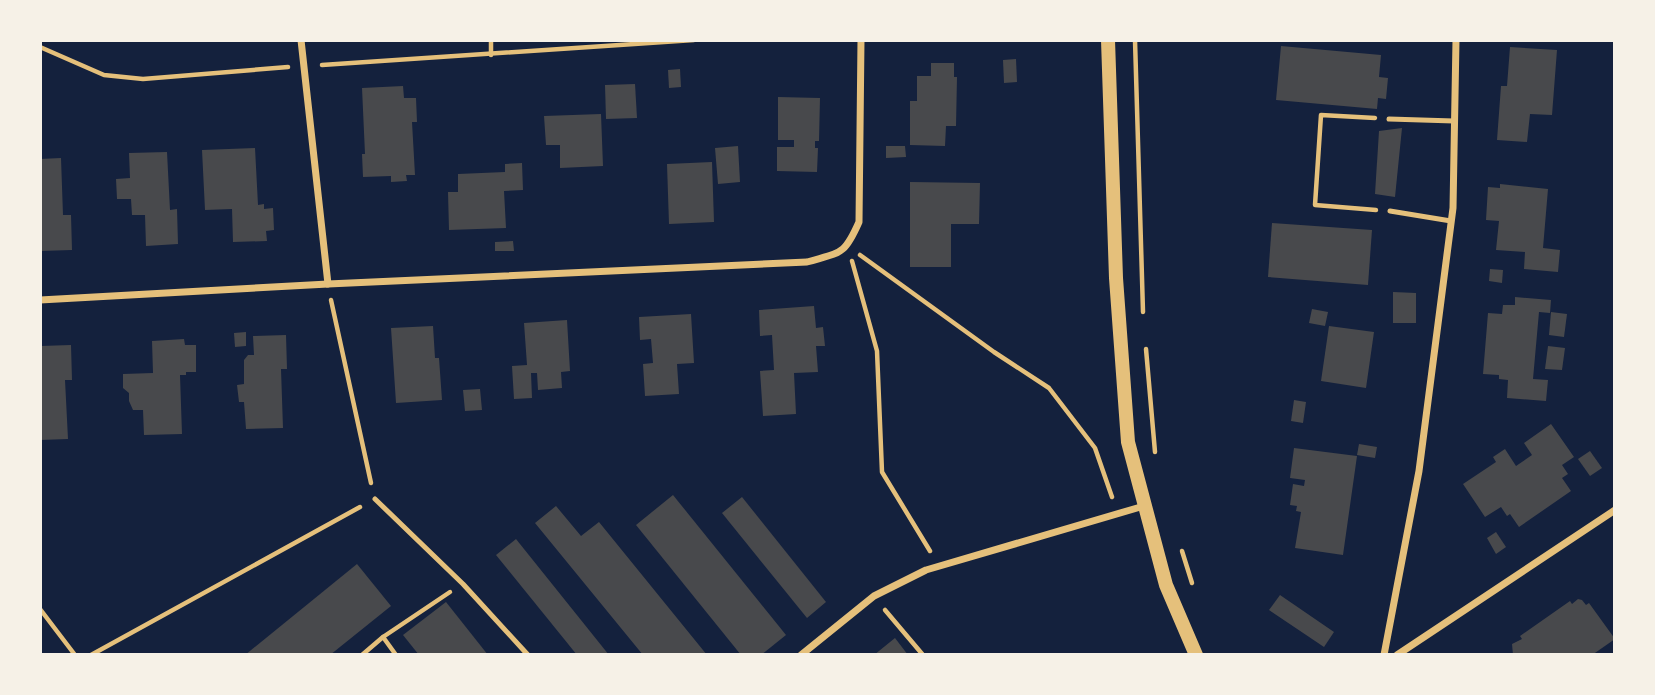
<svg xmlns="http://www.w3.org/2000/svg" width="1655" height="695" viewBox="0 0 1655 695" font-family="'Sofia Sans Condensed',sans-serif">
	<rect width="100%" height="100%" fill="#14213d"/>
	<g fill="#48494c">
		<path d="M1281 46 1381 55 1379 77 1388 78 1386 99 1378 98 1377 109 1276 100Z"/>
		<path d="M1510 47 1557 50 1552 115 1530 114 1527 142 1497 140 1501 86H1507Z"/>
		<path d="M1016 59 1017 82 1004 83 1003 60Z"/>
		<path d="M931 63H954V77H957L956 126H946L945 146 910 145V101H917V76H931Z"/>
		<path d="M680 69 681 87 669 88 668 70Z"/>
		<path d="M635 84 637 118 606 119 605 85Z"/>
		<path d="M403 86 404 98H416L417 122H412L415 175H406L407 181 391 182V176L363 177 362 154H365L362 88Z"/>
		<path d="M778 97 820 98 819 141H815V148H818L817 172 777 171V147H794V140H778Z"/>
		<path d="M601 114 603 166 560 168V145H546L544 116Z"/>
		<path d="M1402 128 1395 197 1375 194 1379 131Z"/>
		<path d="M738 146 740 182 718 184 715 148Z"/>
		<path d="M886 146H905L906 157 886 158Z"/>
		<path d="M255 148 258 205 264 204V209L273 208 274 230 266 231 267 241 233 242 232 209 205 210 202 150Z"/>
		<path d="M167 152 170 210 177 209 178 244 146 246 145 215H132L131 199H117L116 179 130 178 129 153Z"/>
		<path d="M61 158 63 215H71L72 250 40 251V159Z"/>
		<path d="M712 162 714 222 669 224 667 164Z"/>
		<path d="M522 163 523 190 504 191 506 228 449 230 448 192H458V174L505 172V164Z"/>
		<path d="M910 182 980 183 979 224H951V267H910Z"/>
		<path d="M1500 184 1548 189 1543 248 1560 250 1558 272 1524 269 1525 252 1496 250 1499 221 1486 220 1488 187 1500 188Z"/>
		<path d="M1272 223 1372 230 1368 285 1268 277Z"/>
		<path d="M513 241 514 251H495V242Z"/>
		<path d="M1490 269 1503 270 1502 283 1489 281Z"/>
		<path d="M1393 292 1416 293V323H1393Z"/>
		<path d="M1515 297 1551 300 1550 313 1539 312 1533 379 1548 380 1546 401 1507 398 1508 380 1499 379V375L1483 374 1488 313 1502 314 1503 305H1515Z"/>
		<path d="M814 306 816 328 823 327 825 346H816L818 372 794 373 796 414 763 416 760 371 774 370 772 335 760 336 759 310Z"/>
		<path d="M1312 309 1328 312 1325 326 1309 323Z"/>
		<path d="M1551 312 1567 314 1564 337 1549 335Z"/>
		<path d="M691 314 694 363 677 364 679 394 645 396 643 364 653 363 651 339 640 340 639 317Z"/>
		<path d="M567 320 570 371 561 372 562 388 538 390 537 373H531L532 398 514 399 512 366 527 365 524 323Z"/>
		<path d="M433 326 435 358H439L442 400 396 403 391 328Z"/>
		<path d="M1329 326 1374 332 1366 388 1321 381Z"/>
		<path d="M246 332V346L235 347 234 333Z"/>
		<path d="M286 335 287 369H281L283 428 246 429 244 402H239L237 385 244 384V360L248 355H254L253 336Z"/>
		<path d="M184 339 185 345H196V372H186V375H180L182 434 144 435 143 410H133L129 401V393L123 388V374L153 373 152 341Z"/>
		<path d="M71 345 72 380H65L68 439 40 440V346Z"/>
		<path d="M1548 346 1565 348 1562 370 1545 369Z"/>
		<path d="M480 389 482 410 465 411 463 390Z"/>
		<path d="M1294 400 1306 402 1303 423 1291 421Z"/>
		<path d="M1551 424 1574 457 1562 465 1568 474 1562 478 1571 491 1519 527 1510 514 1507 516 1501 507 1485 517 1463 484 1496 462 1493 457 1505 449 1516 466 1532 455 1524 443Z"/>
		<path d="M1359 444 1377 447 1375 458 1357 455Z"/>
		<path d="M1294 448 1357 456 1343 555 1295 548 1301 512 1296 511 1297 506 1290 505 1293 484 1304 486 1305 480 1290 478Z"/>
		<path d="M1590 451 1602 468 1590 476 1578 459Z"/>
		<path d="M673 495 786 635 761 655H741L636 525Z"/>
		<path d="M742 497 826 602 807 618 722 513Z"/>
		<path d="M556 506 581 536 599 522 707 655H643L535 523Z"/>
		<path d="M1496 532 1506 547 1496 554 1487 538Z"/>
		<path d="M516 539 609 655H577L496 555Z"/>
		<path d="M357 564 391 606 330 655H245Z"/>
		<path d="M1280 595 1334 632 1324 647 1269 610Z"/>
		<path d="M1578 599 1582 600 1586 605 1589 603 1615 639 1592 655H1513L1512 644 1522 639 1520 636 1570 601 1572 604Z"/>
		<path d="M446 602 488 655H419L403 635Z"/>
		<path d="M895 638 908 655H874Z"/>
	</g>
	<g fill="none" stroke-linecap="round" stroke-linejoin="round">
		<g stroke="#e5c07b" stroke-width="4.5">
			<path d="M491 40V55"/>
			<path d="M1135 40 1143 312"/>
			<path d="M40 47 104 75 143 79 288 67"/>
			<path d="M322 65 694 40"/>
			<path d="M1375 118 1321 115 1315 205 1376 210"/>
			<path d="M860 255 994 352 1049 388 1095 448 1112 497"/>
			<path d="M852 261 877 351 882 472 930 551"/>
			<path d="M331 300 371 483"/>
			<path d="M1146 349 1155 452"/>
			<path d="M1182 551 1192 583"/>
			<path d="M40 609 75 655"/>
			<path d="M885 610 923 655"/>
			<path d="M383 637 396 655"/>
			<path d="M91 655 360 507"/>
			<path d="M362 655 383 637 450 592"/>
		</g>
		<g stroke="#e5c07b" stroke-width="5">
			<path d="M1389 119 1454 121"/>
			<path d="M1390 211 1451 221"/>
			<path d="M375 499 463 584 528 655"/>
		</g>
		<g stroke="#e5c07b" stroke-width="7">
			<path d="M301 40 328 284"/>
			<path d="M40 300 328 284 807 262C841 252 844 256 859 222L861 40"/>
			<path d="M801 655 874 596 926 570 1144 506"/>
			<path d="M1384 655 1419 471 1453 208 1456 40"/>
			<path d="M1397 655 1615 510"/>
		</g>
		<path stroke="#e5c07b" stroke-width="14" d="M1108 40 1116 278 1128 442 1166 585 1196 655"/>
	</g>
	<rect width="1655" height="695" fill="none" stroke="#f6f1e7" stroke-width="84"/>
</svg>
